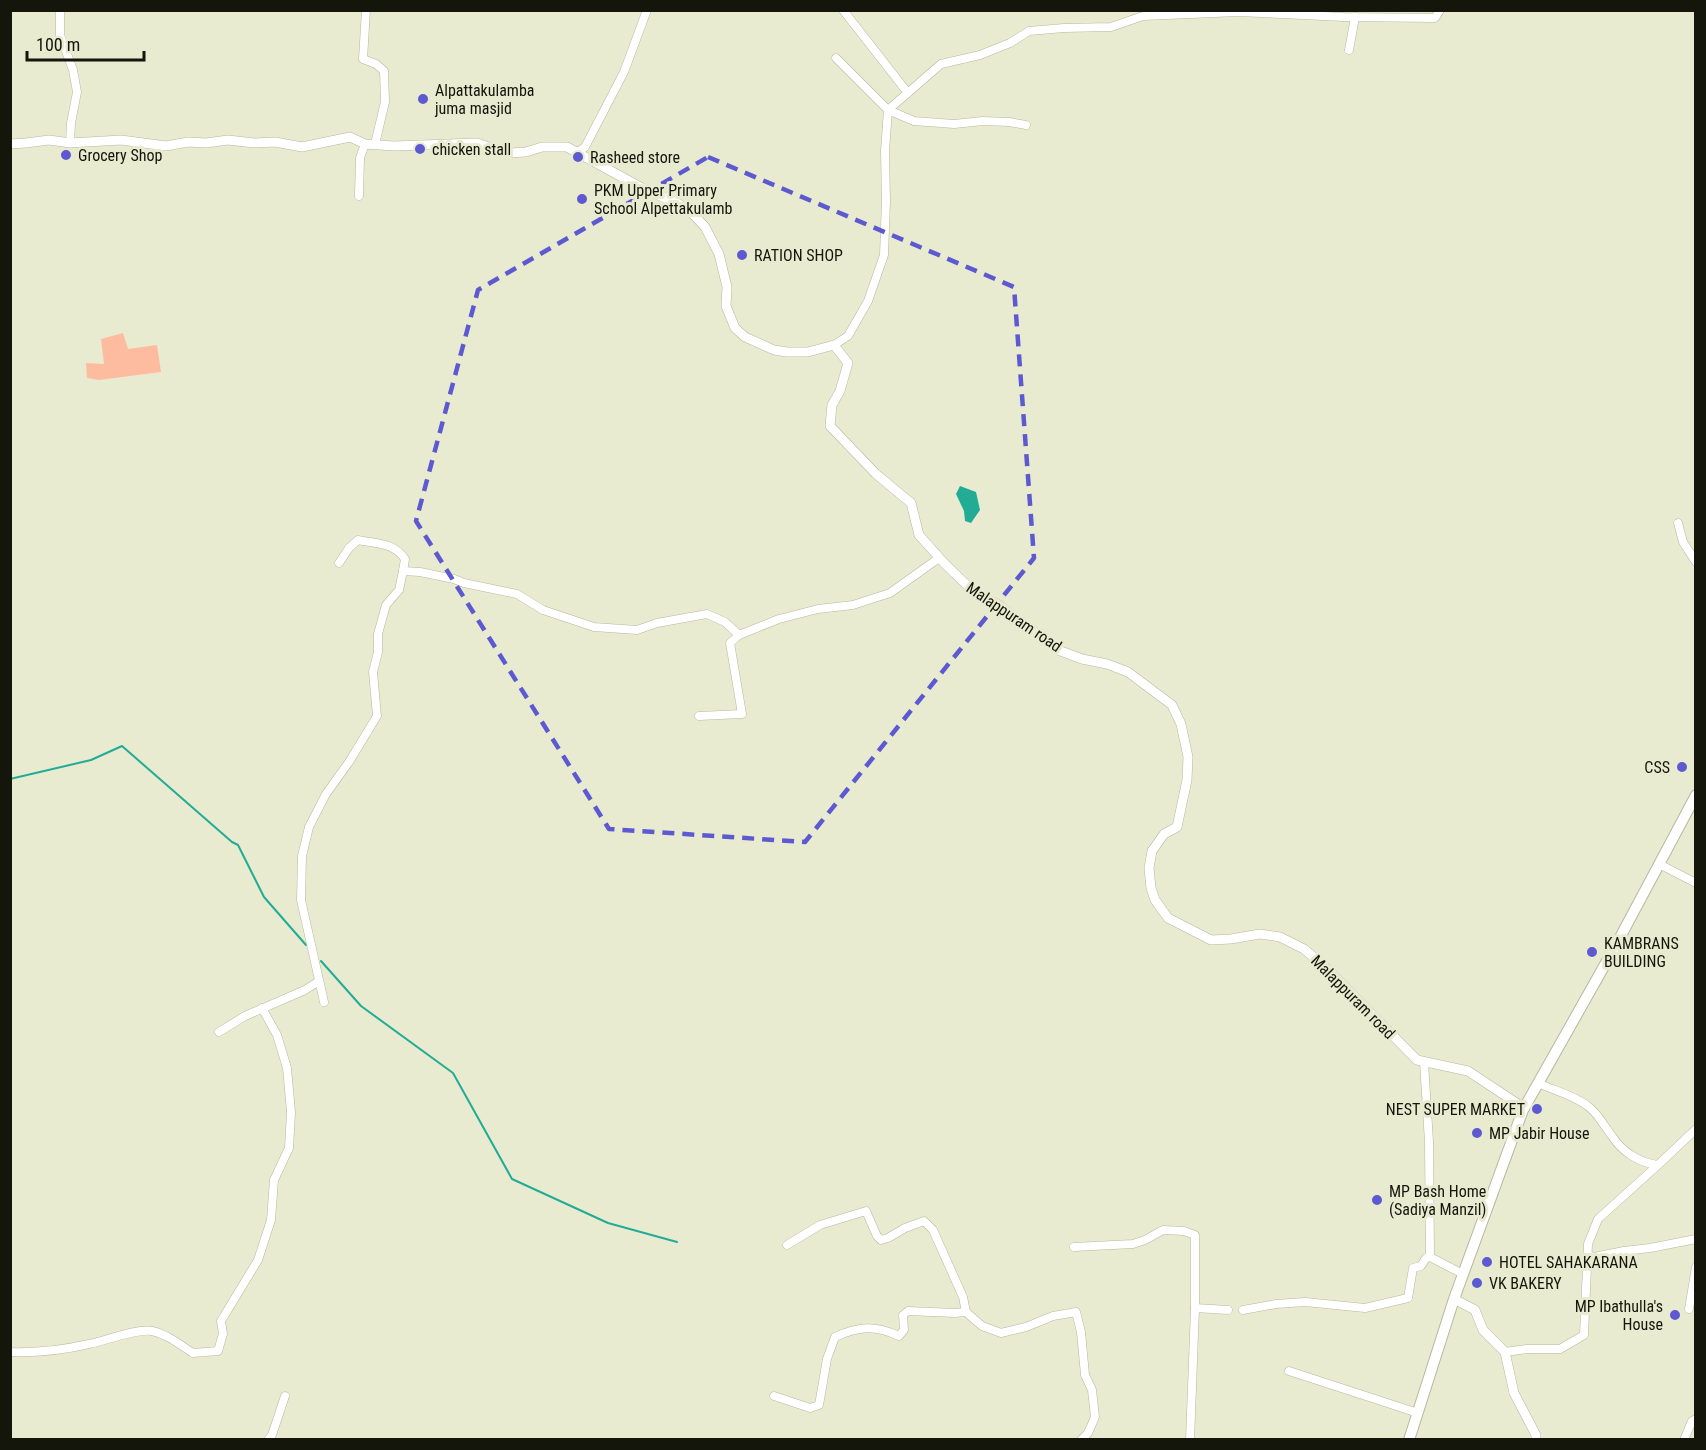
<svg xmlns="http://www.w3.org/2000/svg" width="1706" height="1450" viewBox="0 0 1706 1450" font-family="'Roboto Condensed',sans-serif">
	<rect width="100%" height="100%" fill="#e8ebd0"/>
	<path fill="#fdbca0" d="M123 333 128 349 157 345 161 372 99 380 87 378 86 363 104 364 101 339Z"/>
	<path fill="#22ac96" d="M960 486 976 492 980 510 971 523 965 521 964 511 956 494Z"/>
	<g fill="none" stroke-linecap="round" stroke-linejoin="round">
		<g stroke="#22ac96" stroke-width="2">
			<path d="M10 779 91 760 122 746 232 842 238 845 264 897 306 945"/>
			<path d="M321 961 361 1006 453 1073 512 1179 608 1223 677 1242"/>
		</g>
		<defs>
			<g id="minor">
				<path d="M60 10V35L73 70 77 92 71 123 70 143"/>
				<path d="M366 10 363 59 376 64 384 71 385 102 375 144"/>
				<path d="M843 10 908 93"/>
				<path d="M1349 50 1355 17"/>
				<path d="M1026 125 1009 122 983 121 954 124 914 121 888 110 941 64 980 55 1010 43 1029 31 1064 28 1111 27 1143 16 1238 12 1344 17 1435 18 1440 10"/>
				<path d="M578 152 585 147 624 72 647 10"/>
				<path d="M359 196 360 158 365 144"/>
				<path d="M834 345 848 336 868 301 884 255 886 201 885 151 888 110 836 58"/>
				<path d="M1678 523 1683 542 1696 562"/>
				<path d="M339 563 349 548 358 540C377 544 393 542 405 559L403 571"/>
				<path d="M699 716 742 714 730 643 739 635"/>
				<path d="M1659 864 1696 883"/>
				<path d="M324 1002 301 900 302 856 309 827 326 794 349 762 377 716 373 672 378 652V634L386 605 399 590 403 571 420 572 454 579 464 583 517 594 543 610 594 627 637 630 657 623 707 614 725 622 739 635 779 619 818 609 853 605 890 593 939 558"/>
				<path d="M219 1032 245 1016 305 990 319 981"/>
				<path d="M1424 1062 1429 1142 1430 1257 1463 1274"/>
				<path d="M1538 1083C1555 1091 1574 1095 1589 1107 1599 1115 1604 1126 1612 1136 1622 1152 1640 1163 1658 1165L1696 1129"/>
				<path d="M787 1245 820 1225 866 1211 877 1236 881 1240 888 1238 905 1228 924 1221 933 1230 963 1297 966 1312 982 1326 1001 1333 1026 1327 1053 1316 1076 1312 1081 1332 1085 1375 1092 1390 1095 1417 1088 1433 1081 1440"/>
				<path d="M1074 1247 1133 1244 1145 1240 1163 1230 1184 1231 1195 1235V1308L1190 1440"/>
				<path d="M1588 1255 1594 1257 1624 1251 1650 1248 1696 1239"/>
				<path d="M1195 1308 1228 1310"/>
				<path d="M1689 1309 1696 1267"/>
				<path d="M1243 1310 1276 1304 1305 1302 1365 1308 1408 1298 1413 1268 1421 1266 1426 1258 1430 1257"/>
				<path d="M10 1352C37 1353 63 1350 89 1344 105 1341 137 1328 152 1331 167 1334 180 1345 193 1353L218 1351 223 1334 221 1321 258 1260 271 1220 274 1180 289 1148 291 1112 287 1068 277 1035 262 1008"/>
				<path d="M1505 1352 1527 1349H1560L1584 1335 1588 1244 1598 1219 1658 1165"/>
				<path d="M1289 1371 1418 1413"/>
				<path d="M774 1396 810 1408 819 1405 827 1359 835 1337C859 1326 875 1325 899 1336L904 1330 903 1315 908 1311 955 1313 966 1312"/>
				<path d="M268 1440 272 1435 285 1396"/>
				<path d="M1684 1440 1692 1421 1696 1419"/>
			</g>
			<g id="tertiary">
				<path d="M10 144 26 143 49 140 70 143 121 140 166 146 188 142 206 143 228 140 254 143 275 142 302 147 350 137 365 144 394 146 477 143 506 153 526 152 542 147H567L642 188 679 204 693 214 705 227 719 254 727 287 726 306 735 328 745 337 774 350 787 352H808L834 345 848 363 840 391 832 405 830 426 876 474 911 503 919 535 945 564 974 592 999 605 1058 650 1082 659 1107 664 1128 672 1172 705 1181 724 1188 757 1187 780 1177 827 1164 834 1152 851 1149 868 1151 888 1155 900 1168 918 1211 940 1231 939 1260 934 1280 937 1304 949 1324 966 1417 1060 1468 1071 1524 1108"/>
				<path d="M1454 1299 1475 1310 1483 1330 1505 1352 1514 1393 1536 1435V1440"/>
			</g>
			<path id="secondary" d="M1409 1440 1454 1299 1523 1110 1616 945 1696 795"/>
		</defs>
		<use href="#minor" stroke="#b6b89f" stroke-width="9"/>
		<use href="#tertiary" stroke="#b6b89f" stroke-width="10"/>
		<use href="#secondary" stroke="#b6b89f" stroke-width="12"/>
		<use href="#minor" stroke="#fff" stroke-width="8"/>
		<use href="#tertiary" stroke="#fff" stroke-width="9"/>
		<use href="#secondary" stroke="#fff" stroke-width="10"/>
	</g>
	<path fill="none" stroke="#5d59d1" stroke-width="4.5" stroke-dasharray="12 8" stroke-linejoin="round" d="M708 157 1014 287 1034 558 805 842 609 829 416 521 478 290Z"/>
	<g fill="#5d59d1" stroke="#e8ebd0" stroke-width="2">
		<circle cx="423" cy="99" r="6"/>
		<circle cx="420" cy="149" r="6"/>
		<circle cx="66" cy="155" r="6"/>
		<circle cx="578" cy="157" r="6"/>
		<circle cx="582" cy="199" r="6"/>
		<circle cx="742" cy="255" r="6"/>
		<circle cx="1682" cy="767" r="6"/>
		<circle cx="1592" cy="952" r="6"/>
		<circle cx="1537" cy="1109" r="6"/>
		<circle cx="1477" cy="1133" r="6"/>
		<circle cx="1377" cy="1200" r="6"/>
		<circle cx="1487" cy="1262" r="6"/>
		<circle cx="1477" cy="1283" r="6"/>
		<circle cx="1675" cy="1315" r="6"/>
	</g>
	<g text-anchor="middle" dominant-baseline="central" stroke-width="6" stroke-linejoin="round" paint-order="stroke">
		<g font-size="16" fill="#14150b" stroke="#e8ebd0" text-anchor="start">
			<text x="435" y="90">Alpattakulamba<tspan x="435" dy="18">juma masjid</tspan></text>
			<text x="432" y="149">chicken stall</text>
			<text x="78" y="155">Grocery Shop</text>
			<text x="590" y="157">Rasheed store</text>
			<text x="594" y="190">PKM Upper Primary<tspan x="594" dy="18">School Alpettakulamb</tspan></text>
			<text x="754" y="255">RATION SHOP</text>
			<text x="1670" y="767" text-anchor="end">CSS</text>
			<text x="1604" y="943">KAMBRANS<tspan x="1604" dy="18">BUILDING</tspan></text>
			<text x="1525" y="1109" text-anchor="end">NEST SUPER MARKET</text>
			<text x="1489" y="1133">MP Jabir House</text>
			<text x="1389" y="1191">MP Bash Home<tspan x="1389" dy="18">(Sadiya Manzil)</tspan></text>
			<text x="1499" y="1262">HOTEL SAHAKARANA</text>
			<text x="1489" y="1283">VK BAKERY</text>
			<text x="1663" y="1306" text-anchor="end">MP Ibathulla's<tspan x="1663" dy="18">House</tspan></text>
		</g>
		<g font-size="16" fill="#14150b" stroke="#e8ebd0">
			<text transform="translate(1014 617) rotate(34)">Malappuram road</text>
			<text transform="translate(1353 997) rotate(45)">Malappuram road</text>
		</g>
	</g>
	<rect width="1706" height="1450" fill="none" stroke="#14150b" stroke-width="24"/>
	<path d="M27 51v9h117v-9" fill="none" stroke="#14150b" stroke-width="3"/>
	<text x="36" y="51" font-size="18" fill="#14150b" stroke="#e8ebd0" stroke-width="4.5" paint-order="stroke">100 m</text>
</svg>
